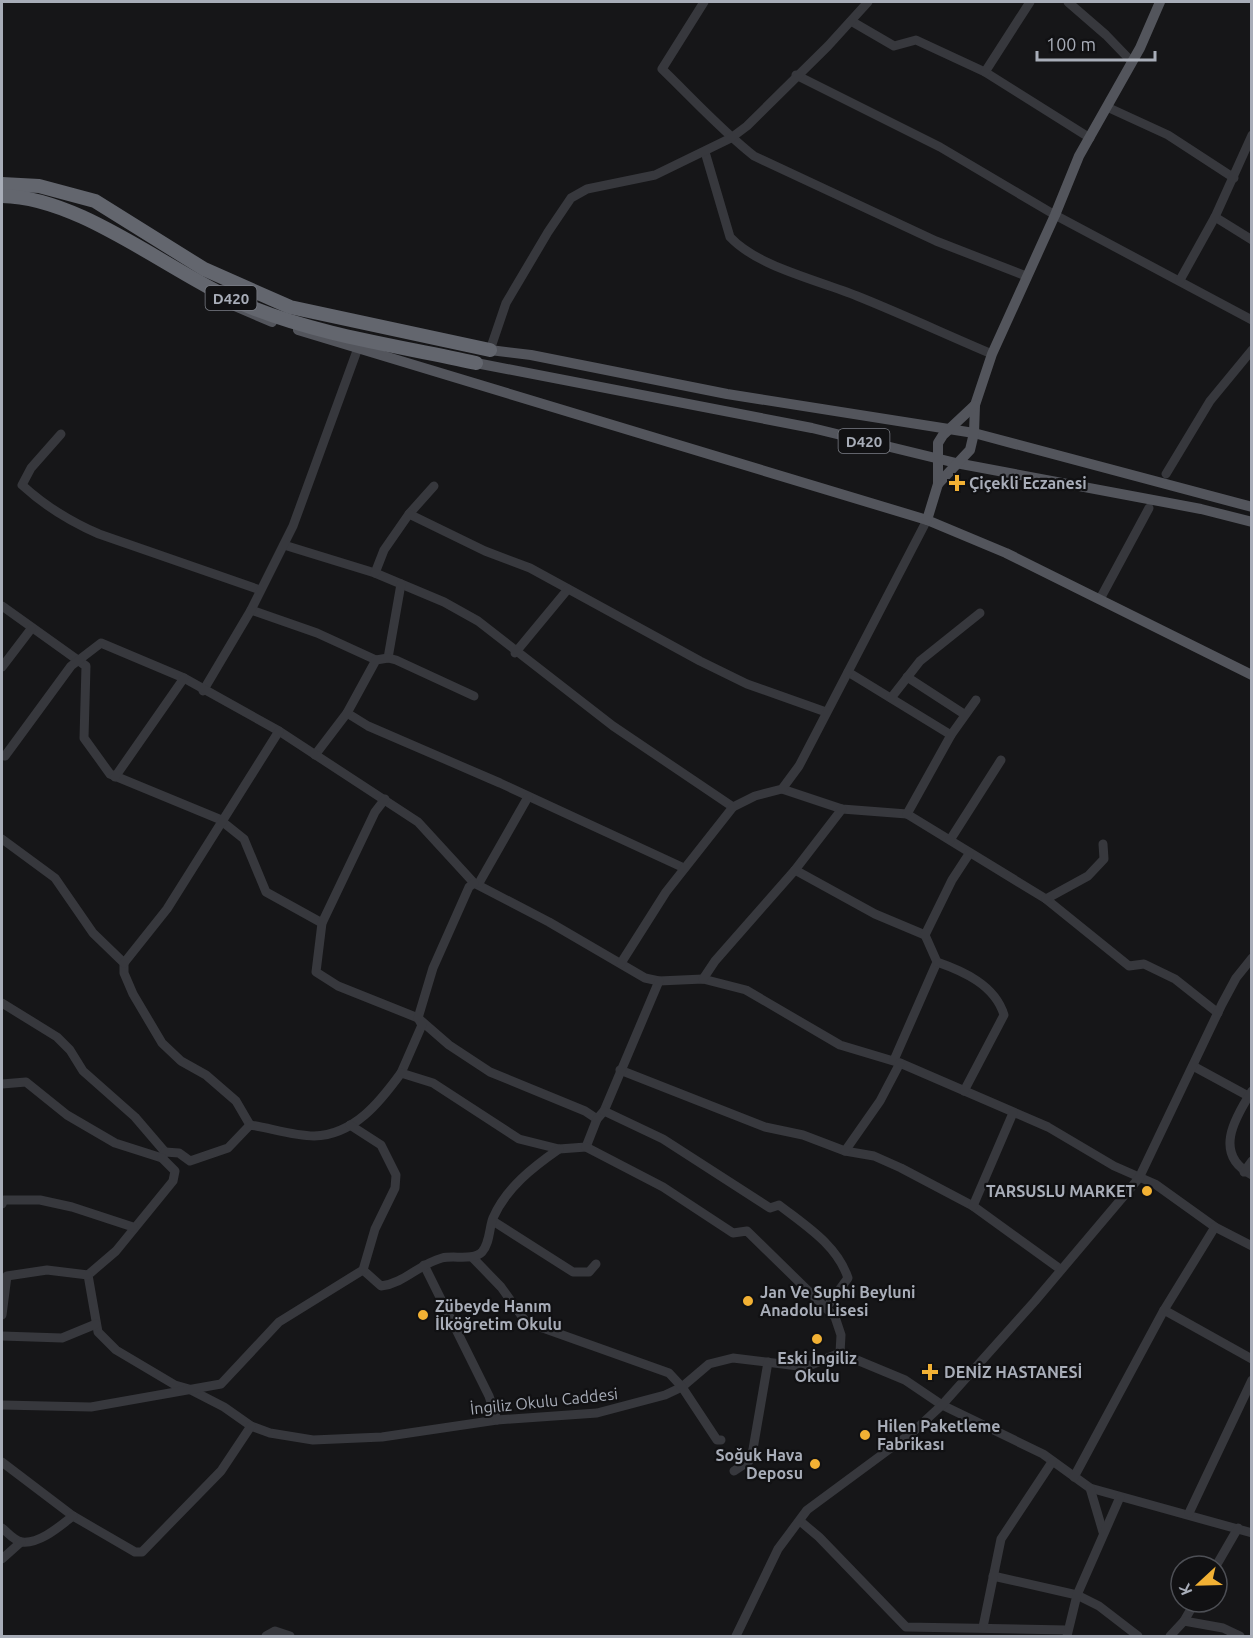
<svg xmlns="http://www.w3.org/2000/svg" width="1253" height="1638" viewBox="0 0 1253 1638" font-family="Ubuntu,sans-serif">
	<rect width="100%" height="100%" fill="#161618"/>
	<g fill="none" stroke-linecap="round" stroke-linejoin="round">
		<g stroke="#37383d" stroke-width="9">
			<path d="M704 2 662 69C692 98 721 130 754 156L936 241 1026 276"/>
			<path d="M1068 2 1106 35 1132 62"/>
			<path d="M851 21 894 46 916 40 985 72 1090 138"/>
			<path d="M985 72 1030 2"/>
			<path d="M796 75 940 147 1055 215 1252 320"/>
			<path d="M1107 107 1168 135 1234 178"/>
			<path d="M705 152 730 237C758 267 818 280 857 296 902 314 947 335 992 354"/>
			<path d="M1215 217 1252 240"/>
			<path d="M1180 280 1215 217 1252 135"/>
			<path d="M490 350 506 303 548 232 571 198 587 189 655 175 731 138 747 126 828 46 868 2"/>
			<path d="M61 434 31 468 22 485C45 506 71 522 99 534L260 590"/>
			<path d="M1166 474 1210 401 1252 350"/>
			<path d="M409 514 434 486"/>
			<path d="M284 545 375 573 444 602 478 621 613 726 733 807"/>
			<path d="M375 573 384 550 409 514 485 551 530 568 700 661 747 684 826 712"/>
			<path d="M1100 599 1149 508"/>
			<path d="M2 606 86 666 84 738 110 774 219 819 244 839 266 892 322 923"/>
			<path d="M251 610 317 633 376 660"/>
			<path d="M515 653 568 589"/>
			<path d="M388 658 401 584"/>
			<path d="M2 667 31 629"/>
			<path d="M848 672 951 735"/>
			<path d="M907 677 964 714"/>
			<path d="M203 691 251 610 293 526 358 348"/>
			<path d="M891 698 920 661 980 613"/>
			<path d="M347 713 368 726 500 783 684 868"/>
			<path d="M315 755 347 713 376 660 388 658 396 660 474 696"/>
			<path d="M5 756 71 666 101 643 184 678 279 731 418 822 474 883 549 922 645 978 659 981 703 979 746 990 840 1045 900 1063 1048 1127 1114 1166 1155 1184 1215 1227 1252 1246"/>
			<path d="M115 777 184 678"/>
			<path d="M782 789 842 809 907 814 1046 899 1129 966 1144 964 1175 979 1218 1013"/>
			<path d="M385 799 375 812 322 923 316 972 338 986 418 1018 449 1045 490 1072 585 1111 597 1119"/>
			<path d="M907 814 951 735 976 700"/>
			<path d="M2 839 55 878 93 933 124 963V973L133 994 162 1043 181 1061 206 1075 236 1101 250 1125"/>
			<path d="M950 840 1001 760"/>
			<path d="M795 870 875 914 925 935"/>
			<path d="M479 883 528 797"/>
			<path d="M1046 899 1088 876 1104 859 1103 844"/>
			<path d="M124 963 167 909 279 731"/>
			<path d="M621 963 666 892 733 807 755 796 782 789 799 766 927 520"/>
			<path d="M703 979 715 961 795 870 842 809"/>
			<path d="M2 1003 57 1037 70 1050 83 1071 135 1117 165 1152"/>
			<path d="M894 1060 937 962"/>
			<path d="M1193 1066 1252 1098"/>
			<path d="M620 1070 765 1127 803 1135 845 1151 874 1156 901 1168 973 1206 1060 1269"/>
			<path d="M401 1073 422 1025 418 1018 433 968 469 887 474 883"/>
			<path d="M2 1084 26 1082 67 1115 115 1143 162 1158 165 1152 179 1153 190 1161 228 1148 250 1125C270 1128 294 1136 314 1136 354 1135 380 1102 401 1073L433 1083 519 1139 559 1149 586 1147 597 1119 604 1111 659 981"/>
			<path d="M964 1091 1004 1015C995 985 963 971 937 962L925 935 952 880 969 854"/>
			<path d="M1252 1091C1234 1119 1213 1155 1252 1175"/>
			<path d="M604 1111 663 1139 770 1208 779 1205C806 1226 837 1245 848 1278L826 1308"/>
			<path d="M586 1147 663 1187 733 1233 747 1231 835 1317 841 1335 840 1353"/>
			<path d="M845 1151 880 1101 900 1063"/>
			<path d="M162 1158 175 1171 173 1181 116 1251 88 1275 98 1332 116 1350 175 1385 189 1389 224 1407 251 1426 270 1433 313 1440 382 1437 497 1420 597 1413 665 1395 682 1387 709 1364 733 1358 806 1367 840 1353 905 1380 942 1405 1043 1454 1090 1488 1252 1533"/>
			<path d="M1244 1172 1252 1161"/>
			<path d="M2 1204 4 1200H40L72 1207 133 1227"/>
			<path d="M973 1206 1013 1113"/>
			<path d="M493 1221 573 1272H589L596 1264"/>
			<path d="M472 1257 501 1287 526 1322 669 1373 682 1387 717 1440H721"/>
			<path d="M424 1265 489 1396 497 1420"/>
			<path d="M363 1270 381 1286C405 1283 419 1264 442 1258 454 1255 473 1261 482 1252 490 1243 489 1228 493 1218 506 1188 533 1167 559 1149"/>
			<path d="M1164 1310 1252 1359"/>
			<path d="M2 1315 7 1276 47 1270 88 1275"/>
			<path d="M2 1336 62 1338 96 1324"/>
			<path d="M2 1405 91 1407 221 1384 279 1322 363 1270 375 1229 395 1188 396 1175 381 1145 350 1125"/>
			<path d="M2 1462 73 1516 135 1552H142L221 1471 251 1426"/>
			<path d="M734 1471 749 1461 752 1455 768 1362"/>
			<path d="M1074 1477 1164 1310 1215 1227"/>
			<path d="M1090 1488 1103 1532"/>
			<path d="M1189 1513 1252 1380"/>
			<path d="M800 1521 819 1537 906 1627 1067 1630"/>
			<path d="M2 1528C7 1532 14 1541 22 1542 40 1544 60 1526 73 1516"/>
			<path d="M2 1559 21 1542"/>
			<path d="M1216 1566 1238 1528"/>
			<path d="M993 1576 1077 1595 1099 1606 1138 1636"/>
			<path d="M1184 1621 1195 1602"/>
			<path d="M983 1627 1001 1539 1052 1462"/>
			<path d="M266 1636 275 1631 290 1636"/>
			<path d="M736 1636 778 1549 807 1510 914 1431 942 1405 1035 1301 1139 1178 1222 1004 1236 978 1252 958"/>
			<path d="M1067 1636 1077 1595 1120 1497"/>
			<path d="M1170 1636 1184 1621 1223 1628 1240 1636"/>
		</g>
		<g stroke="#53555c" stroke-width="10">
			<path d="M223 301 272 322"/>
			<path d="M298 330 927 520 1006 553 1252 675"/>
			<path d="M490 350 531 355 727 394 974 433 1252 507"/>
			<path d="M476 363 812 428 956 463 1201 509 1252 522"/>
			<path d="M938 484 970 450 974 433 975 405 992 354 1055 215 1079 156 1140 48 1160 2"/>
			<path d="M927 520 938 484V443L943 435 975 405"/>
		</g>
		<g stroke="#63666e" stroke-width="14">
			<path d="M2 184 39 186 95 201 204 269 290 307 490 350"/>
			<path d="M2 196C83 197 173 276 250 307 322 336 400 346 476 363"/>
		</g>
	</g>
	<g fill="#f2b134" stroke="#111113" stroke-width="2">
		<path d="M954 474h6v6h6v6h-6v6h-6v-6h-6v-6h6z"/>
		<circle cx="1147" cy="1191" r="6"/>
		<circle cx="748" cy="1301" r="6"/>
		<circle cx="423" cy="1315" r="6"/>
		<circle cx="817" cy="1339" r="6"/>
		<path d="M927 1363h6v6h6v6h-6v6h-6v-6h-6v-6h6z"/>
		<circle cx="865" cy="1435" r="6"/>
		<circle cx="815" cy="1464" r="6"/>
	</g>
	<g text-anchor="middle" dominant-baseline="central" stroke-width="4.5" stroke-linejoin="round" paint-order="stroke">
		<g fill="#111113" stroke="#7b7e86" stroke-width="1.5">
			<rect x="205.5" y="286" width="51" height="24" rx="4.5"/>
			<rect x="838.5" y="429" width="51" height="24" rx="4.5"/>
		</g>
		<g font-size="15" font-weight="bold" fill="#a8adb8">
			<text x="231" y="298">D420</text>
			<text x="864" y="441">D420</text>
		</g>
		<g font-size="16" font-weight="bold" fill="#a8adb8" stroke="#111113" text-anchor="start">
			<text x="969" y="483">Çiçekli Eczanesi</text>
			<text x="1135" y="1191" text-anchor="end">TARSUSLU MARKET</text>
			<text x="760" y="1292">Jan Ve Suphi Beyluni<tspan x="760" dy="18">Anadolu Lisesi</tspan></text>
			<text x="435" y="1306">Zübeyde Hanım<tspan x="435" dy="18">İlköğretim Okulu</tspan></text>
			<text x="817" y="1358" text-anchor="middle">Eski İngiliz<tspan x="817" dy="18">Okulu</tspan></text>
			<text x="944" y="1372">DENİZ HASTANESİ</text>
			<text x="877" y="1426">Hilen Paketleme<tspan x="877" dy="18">Fabrikası</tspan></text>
			<text x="803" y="1455" text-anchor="end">Soğuk Hava<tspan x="803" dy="18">Deposu</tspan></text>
		</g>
		<g font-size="16" fill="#a8adb8" stroke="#111113">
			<text transform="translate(544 1401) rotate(-6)">İngiliz Okulu Caddesi</text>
		</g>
	</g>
	<rect width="1253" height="1638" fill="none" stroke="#a8adb8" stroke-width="6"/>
	<g transform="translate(1199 1584) rotate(248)"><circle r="28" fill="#111113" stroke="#4d4f55" stroke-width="1.5"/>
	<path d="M0-4.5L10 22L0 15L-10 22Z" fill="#f2b134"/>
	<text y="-9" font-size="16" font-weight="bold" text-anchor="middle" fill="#a8adb8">K</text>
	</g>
	<path d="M1037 51v9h118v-9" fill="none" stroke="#a8adb8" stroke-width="3"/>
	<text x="1046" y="51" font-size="18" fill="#a8adb8" stroke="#111113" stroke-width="4.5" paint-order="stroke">100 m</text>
</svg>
